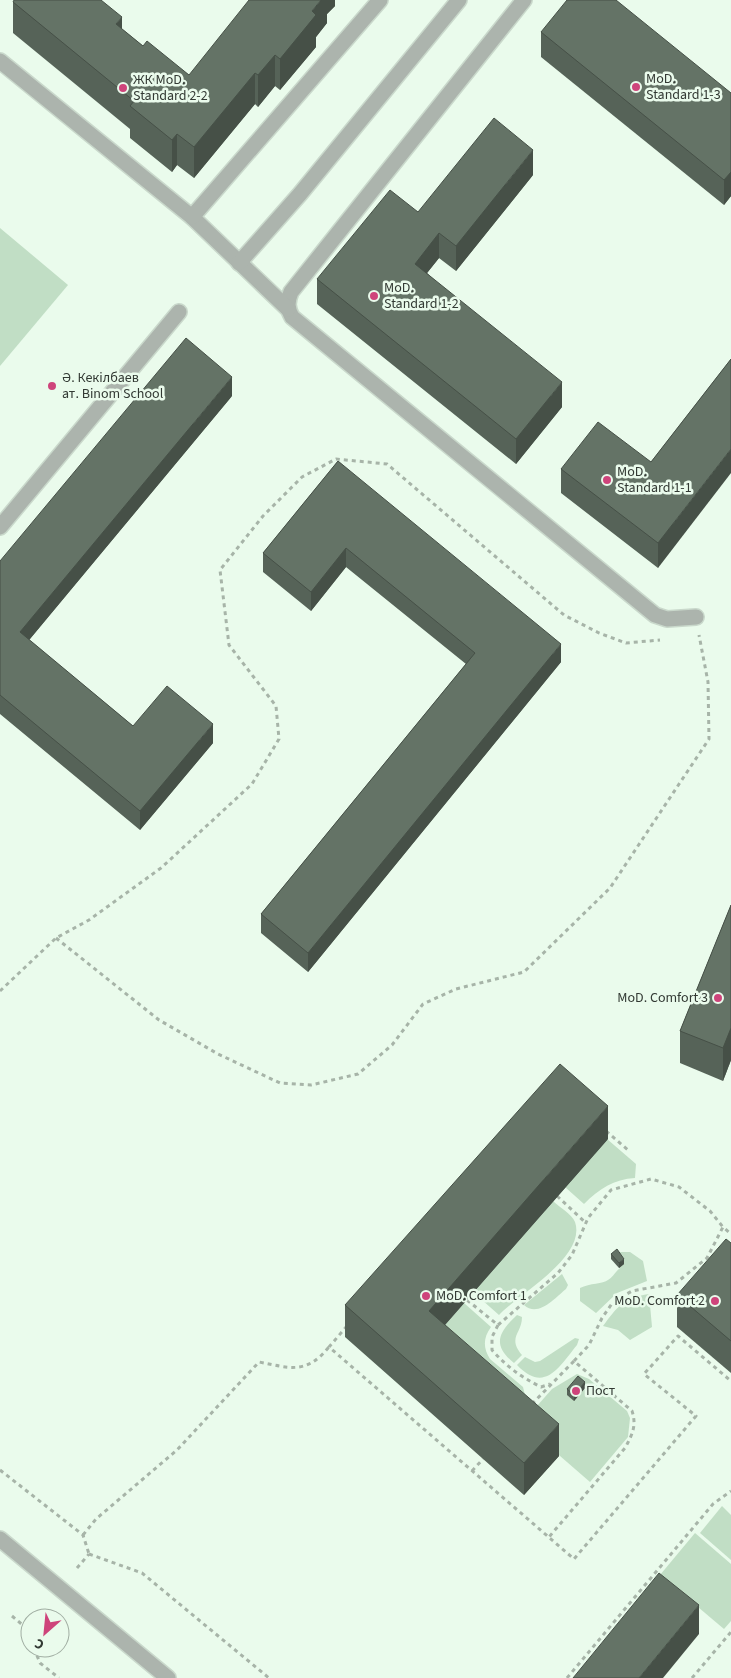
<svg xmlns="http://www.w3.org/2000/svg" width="731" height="1678" viewBox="0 0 731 1678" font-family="'Source Sans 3',sans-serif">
	<rect width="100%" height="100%" fill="#eafbec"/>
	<g fill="#c1dec5">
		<path d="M0 228 68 285 0 366Z"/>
		<path d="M607 1139 636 1164 635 1178C614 1179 599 1189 584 1204L565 1187Z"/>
		<path d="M553 1201C559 1207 572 1214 575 1222 587 1257 517 1295 499 1315L473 1292Z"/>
		<path d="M616 1252H630L643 1261 647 1281 617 1293 596 1313 580 1301V1288C590 1283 603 1284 608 1280 613 1277 615 1272 620 1268L611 1256Z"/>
		<path d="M562 1274 568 1285 566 1289C555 1298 538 1318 524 1305Z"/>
		<path d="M649 1294 652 1327 630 1340 618 1330 603 1326C618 1306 623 1298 649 1294Z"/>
		<path d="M464 1303 491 1327C483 1338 483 1348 490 1359L523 1387 526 1399 429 1343Z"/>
		<path d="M517 1315 522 1317C522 1334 507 1337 522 1355L514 1363C492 1345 498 1333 517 1315Z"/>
		<path d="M575 1338 579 1339 577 1345C559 1367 545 1394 517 1365L525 1357 535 1362 540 1361Z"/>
		<path d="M577 1374 589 1379 627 1411 630 1418 628 1437 590 1482 522 1423 552 1389Z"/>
		<path d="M722 1506 731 1515V1560L700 1533Z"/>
		<path d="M695 1533 731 1564V1621L724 1629 660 1575Z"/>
	</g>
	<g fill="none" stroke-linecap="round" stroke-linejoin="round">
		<defs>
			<g id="minor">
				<path d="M524 0 291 292C287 302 287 308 292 317L655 615 667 619 696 617"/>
				<path d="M0 61 192 217 288 309"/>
				<path d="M192 217 380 0"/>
				<path d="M239 263 300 194 459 0"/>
				<path d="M0 527 179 312"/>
				<path d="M0 1539 168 1678"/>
			</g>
		</defs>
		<use href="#minor" stroke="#c9d8cb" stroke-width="18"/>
		<g stroke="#a7b4a8" stroke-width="3" stroke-dasharray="4 4" stroke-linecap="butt">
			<path d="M56 938 159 1020 218 1054 280 1083 311 1085 358 1074 392 1045 423 1004 456 989 524 972 610 888 709 739 708 682 699 635"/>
			<path d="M0 991 56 938 89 920 161 868 252 784 279 739 276 706 229 645 220 570 263 516 302 477 336 459 387 464 564 615 599 633 626 643 660 640"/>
			<path d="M606 1131 628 1150"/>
			<path d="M557 1196 586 1223"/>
			<path d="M467 1300 498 1325 492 1337V1350C507 1367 521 1377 541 1387L550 1384"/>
			<path d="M498 1325 558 1273 572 1255 588 1218 611 1190 651 1179 679 1187 710 1211 723 1227"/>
			<path d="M347 1326 329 1347 574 1559 696 1416 644 1374 678 1336 731 1381"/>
			<path d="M574 1361 589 1345 602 1318 613 1302 632 1291 676 1283 707 1258 723 1227 731 1234"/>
			<path d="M532 1404 574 1361 632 1411C637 1426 632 1435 625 1448L549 1537"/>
			<path d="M0 1470 83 1535 89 1554"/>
			<path d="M472 1471 483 1459"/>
			<path d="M83 1535 96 1519 177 1450 259 1362C290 1368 306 1375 329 1347"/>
			<path d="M89 1554 142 1573 269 1678"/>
			<path d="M77 1568 89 1554"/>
			<path d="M12 1616 25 1627 30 1639"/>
			<path d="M33 1618 39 1611"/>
			<path d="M25 1627 30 1621"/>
			<path d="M34 1648 40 1663 59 1678"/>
			<path d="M567 1678 713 1504 731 1491"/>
			<path d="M692 1678 731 1632"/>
		</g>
		<use href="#minor" stroke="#acb4ad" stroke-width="15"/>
	</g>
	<g fill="#566358">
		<path d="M335 0V6L327 14V23L316 37V47L280 90 275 86 258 107 255 104 194 178 177 165 172 172 130 138V129L13 33V2L122 29 143 46 189 75Z"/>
		<path d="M541 32 731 93V196L724 205 541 57Z"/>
		<path d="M533 175 456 271 439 258 427 273 562 407 516 464 317 304V279L418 212Z"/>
		<path d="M731 359 658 568 561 493V469L651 462Z"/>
		<path d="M232 396 29 640 133 726 213 743 140 830 0 714V561Z"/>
		<path d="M338 461 561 662 308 972 261 933V914L466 664 346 567 311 611 263 572V553Z"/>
		<path d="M731 905V1060L723 1081 680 1063V1031Z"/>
		<path d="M608 1139 445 1325 559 1456 524 1495 345 1337V1305Z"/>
		<path d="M731 1243V1373L677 1327V1295Z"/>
		<path d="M611 1254 624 1264 619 1268 611 1259Z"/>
		<path d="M585 1388 574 1401 567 1395V1389Z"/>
	</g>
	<g fill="#465047">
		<path d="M321 0H335V6L327 14V23L316 37V47L280 90V59L312 11Z"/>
		<path d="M122 17V48L116 24Z"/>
		<path d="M275 55V86L258 107V75Z"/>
		<path d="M255 73V104L194 178V147Z"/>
		<path d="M177 134V165L172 172V140Z"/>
		<path d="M533 150V175L456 271V246Z"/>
		<path d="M731 172V196L724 205V180Z"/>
		<path d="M439 233V258L415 288V264Z"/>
		<path d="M232 377V396L20 651V632Z"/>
		<path d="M562 382V407L516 464V439Z"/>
		<path d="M731 449V473L658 568V543Z"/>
		<path d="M346 548V567L311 611V592Z"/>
		<path d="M561 644V662L308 972V953Z"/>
		<path d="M213 724V743L140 830V811Z"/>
		<path d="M731 1028V1060L723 1081V1048Z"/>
		<path d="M608 1106V1139L429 1343V1311Z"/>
		<path d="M624 1259V1264L619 1268V1263Z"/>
		<path d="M585 1382V1388L574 1401V1395Z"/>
		<path d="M559 1424V1456L524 1495V1463Z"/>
		<path d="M699 1605V1634L663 1678H639Z"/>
	</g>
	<g fill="#647366" stroke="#465047">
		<path d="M14 0H101L122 17 116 24 143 46 147 41 189 75 249 0H321L312 11 316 15 280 59 275 55 258 75 255 73 194 147 177 134 172 140 130 106 134 101 13 2Z"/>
		<path d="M567 0H616L731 93V172L724 180 541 32Z"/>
		<path d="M494 118 533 150 456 246 439 233 415 264 562 382 516 439 317 279 390 190 418 212Z"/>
		<path d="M186 338 232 377 20 632 133 726 167 686 213 724 140 811 0 695V561Z"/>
		<path d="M731 359V449L658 543 561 469 598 422 651 462Z"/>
		<path d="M338 461 561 644 308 953 261 914 475 653 346 548 311 592 263 553Z"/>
		<path d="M731 905V1028L723 1048 680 1031Z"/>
		<path d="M560 1064 608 1106 429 1311 559 1424 524 1463 345 1305Z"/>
		<path d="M726 1239 731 1243V1341L677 1295Z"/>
		<path d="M617 1249 624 1259 619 1263 611 1254Z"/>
		<path d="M578 1376 585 1382 574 1395 567 1389Z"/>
		<path d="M659 1573 699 1605 639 1678H573Z"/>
	</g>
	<g fill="#ce447b" stroke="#eafbec" stroke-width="2">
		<circle cx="636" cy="87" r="5"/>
		<circle cx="123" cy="88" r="5"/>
		<circle cx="374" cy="296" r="5"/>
		<circle cx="52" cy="386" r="5"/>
		<circle cx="607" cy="480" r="5"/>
		<circle cx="718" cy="998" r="5"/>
		<circle cx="426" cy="1296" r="5"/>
		<circle cx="715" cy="1301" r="5"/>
		<circle cx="576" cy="1391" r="5"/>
	</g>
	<g text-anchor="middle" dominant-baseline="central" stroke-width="5" stroke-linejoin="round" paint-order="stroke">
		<g font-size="14" fill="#323933" stroke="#eafbec" text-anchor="start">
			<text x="646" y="79">MoD.<tspan x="646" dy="16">Standard 1-3</tspan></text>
			<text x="133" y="80">ЖК MoD.<tspan x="133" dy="16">Standard 2-2</tspan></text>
			<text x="384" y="288">MoD.<tspan x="384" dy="16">Standard 1-2</tspan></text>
			<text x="62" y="378">Ә. Кекілбаев<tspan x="62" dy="16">ат. Binom School</tspan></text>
			<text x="617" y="472">MoD.<tspan x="617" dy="16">Standard 1-1</tspan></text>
			<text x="708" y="998" text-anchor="end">МoD. Comfort 3</text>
			<text x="436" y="1296">МoD. Comfort 1</text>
			<text x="705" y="1301" text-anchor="end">МoD. Comfort 2</text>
			<text x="586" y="1391">Пост</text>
		</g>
	</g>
	<g transform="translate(45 1633) rotate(207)"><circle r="24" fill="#eafbec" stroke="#a0ada2"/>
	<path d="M0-4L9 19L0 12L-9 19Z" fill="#ce447b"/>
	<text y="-8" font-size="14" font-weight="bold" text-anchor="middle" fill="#323933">С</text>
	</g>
</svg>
